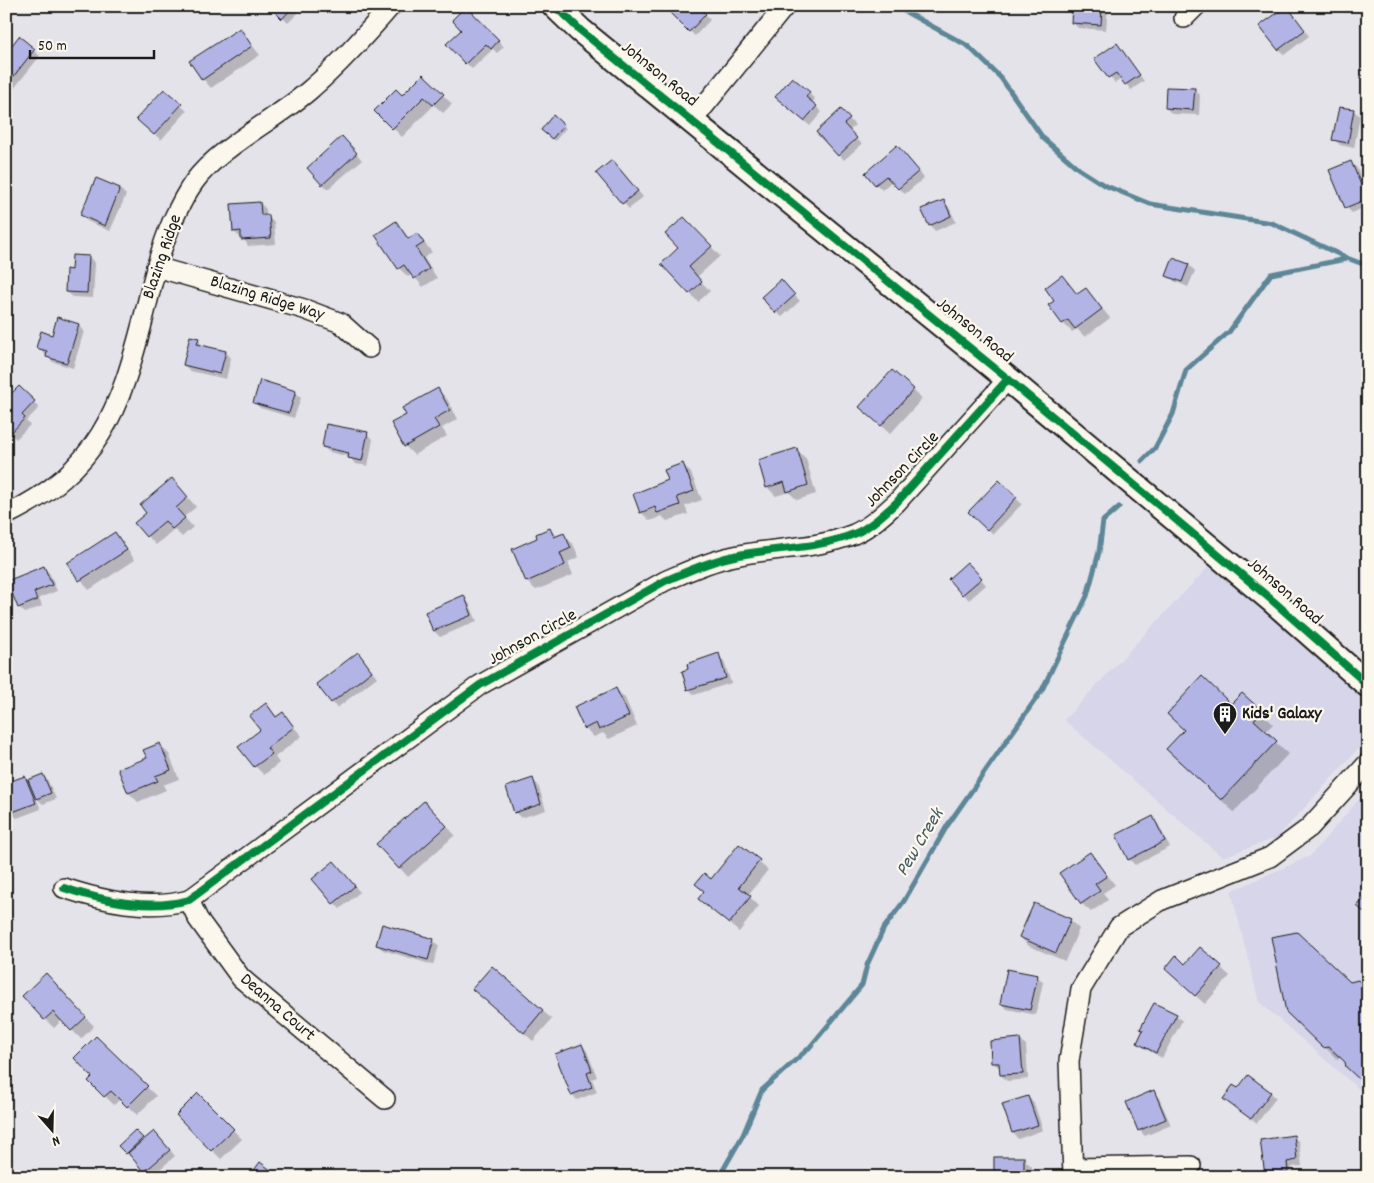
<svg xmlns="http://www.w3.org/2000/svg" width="1374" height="1183" viewBox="0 0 1374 1183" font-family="Dekko,sans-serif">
	<rect width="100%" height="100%" fill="#e5e3ea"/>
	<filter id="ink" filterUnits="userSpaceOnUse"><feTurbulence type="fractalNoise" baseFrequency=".02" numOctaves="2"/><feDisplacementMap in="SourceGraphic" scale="10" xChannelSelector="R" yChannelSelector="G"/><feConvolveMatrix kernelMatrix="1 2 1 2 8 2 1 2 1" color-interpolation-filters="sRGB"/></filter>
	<g filter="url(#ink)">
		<g fill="#d6d5e9">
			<path d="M1213 562 1368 700V738L1277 838 1222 857 1064 720Z"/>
			<path d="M1368 789V1097L1259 1002 1231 891 1310 856Z"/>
		</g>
		<g fill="#0003">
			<path d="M271 6H305L288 23Z"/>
			<path d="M696 6 710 20 695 36 670 12Z"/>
			<path d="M1073 6H1108L1106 30 1078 28 1072 22Z"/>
			<path d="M1311 6H1326L1316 11Z"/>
			<path d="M466 8 504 47 497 53 493 49 472 69 448 45 463 30Z"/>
			<path d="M1292 13 1309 36 1284 55 1261 26Z"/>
			<path d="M239 29 260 55 211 88 203 79Z"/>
			<path d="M19 38 40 56 8 96 6 94V55Z"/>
			<path d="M1117 45 1144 81 1131 90 1122 79 1115 83 1096 59Z"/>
			<path d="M423 75 452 104 443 113 434 105 402 137 376 111 402 97Z"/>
			<path d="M792 79 815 99 812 103 822 112 810 126 783 103Z"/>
			<path d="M1194 89 1200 95 1199 115 1172 114 1166 108Z"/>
			<path d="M164 90 187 111 161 140 144 125Z"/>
			<path d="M1340 108 1354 111 1360 116 1354 148 1340 145 1334 139Z"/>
			<path d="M841 111 855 125 849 131 862 144 844 160 818 133Z"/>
			<path d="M563 126 566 128 555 141 545 132Z"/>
			<path d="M348 144 362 160 328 189 323 184Z"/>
			<path d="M902 153 924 178 905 194 892 181 882 190 876 184Z"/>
			<path d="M1351 163 1357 168 1368 194V206L1352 213 1346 207Z"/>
			<path d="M618 167 643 197 629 209 598 173Z"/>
			<path d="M97 180 120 189 126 195 110 231 87 221 82 215Z"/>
			<path d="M943 201 949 207 956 222 935 231 930 225Z"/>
			<path d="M260 203 266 209V216L274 222 276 244 248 246 243 237H240L234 232Z"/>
			<path d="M396 223 410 239 417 234 432 252 424 258 437 278 423 287 412 274 408 277 399 268Z"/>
			<path d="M693 227 720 256 697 277 710 291 698 302 663 264 680 248Z"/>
			<path d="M89 257 95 263 93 298 73 297 67 292 73 271Z"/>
			<path d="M1174 260 1189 265 1195 271 1188 287 1174 281 1168 276Z"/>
			<path d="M1062 277 1078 295 1086 289 1110 318 1085 337 1077 329 1072 332 1063 323 1056 301Z"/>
			<path d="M781 281 800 301 782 317 776 312Z"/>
			<path d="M78 325 84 331 73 368 53 362 38 348 53 336Z"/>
			<path d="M198 339 203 347 226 352 231 358 226 379 190 371 184 365Z"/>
			<path d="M19 388 39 408 26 421 30 425 16 439 6 429Z"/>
			<path d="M438 390 447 399 458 419 442 428 447 436 414 455 405 446 407 415Z"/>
			<path d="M913 390 922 399 890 434 861 407Z"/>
			<path d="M295 392 301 398 294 418 260 408 254 402Z"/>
			<path d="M367 434 373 439 368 466 355 464 350 457 329 452 323 447Z"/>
			<path d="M797 450 806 459 816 494 797 500 789 492 776 496 767 487Z"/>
			<path d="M683 464 691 473 702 500 685 506 688 514 667 521 662 516 650 521 641 512Z"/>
			<path d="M999 482 1022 504 993 534 970 512Z"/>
			<path d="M181 489 196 507 184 517 193 527 182 537 174 529 156 545 136 523Z"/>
			<path d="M550 530 558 537 564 535 573 544 579 557 568 562 573 575 536 590 527 582 514 550 539 539Z"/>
			<path d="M115 533 135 560 89 590 69 563Z"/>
			<path d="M44 568 50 574 57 591 39 598 42 606 25 613 19 607Z"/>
			<path d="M973 569 986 585 969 600 950 579Z"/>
			<path d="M463 597 469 603 477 621 440 637 434 631 426 612Z"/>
			<path d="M718 655 724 661 731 683 694 695 689 689 690 670Z"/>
			<path d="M364 660 377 677 337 708 332 702Z"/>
			<path d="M616 689 625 698 637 726 609 739 603 733 594 737 585 728Z"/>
			<path d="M266 705 277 717 282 714 302 736 275 757 279 763 264 775 255 766Z"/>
			<path d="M1231 705 1261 712 1273 724 1265 732 1288 754 1234 812 1179 761Z"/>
			<path d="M160 745 169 754 179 779 163 785 166 790 138 802 129 793 120 770 148 759Z"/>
			<path d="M43 775 48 781 56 799 43 804 36 798 41 809 17 818 11 813 12 790 25 777 28 781Z"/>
			<path d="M532 779 538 785 546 810 521 818 515 812Z"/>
			<path d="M433 811 455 835 408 877 400 868Z"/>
			<path d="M1152 818 1158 824 1170 847 1135 865 1129 859Z"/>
			<path d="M739 846 768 870 748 895 759 906 739 932 699 899 705 892 696 884 712 880Z"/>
			<path d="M1090 853 1115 885 1103 893 1108 900 1091 912 1082 904Z"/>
			<path d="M339 868 360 892 340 909 314 880Z"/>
			<path d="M1070 920 1079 929 1065 961 1029 946 1020 937Z"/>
			<path d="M433 940 439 946 433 965 383 950 377 945Z"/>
			<path d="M1200 949 1230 976 1205 1004 1175 978Z"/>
			<path d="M492 968 552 1019 533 1041 474 989Z"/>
			<path d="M1037 976 1043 982 1036 1015 1007 1009 1001 1003Z"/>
			<path d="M1350 983 1368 992V1087L1342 1058 1337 1059 1288 1011Z"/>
			<path d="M54 984 94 1026 81 1039 62 1020 54 1028 45 1019Z"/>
			<path d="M1176 1015 1182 1021 1162 1058 1144 1048 1138 1042Z"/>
			<path d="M96 1037 156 1096 137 1115 120 1099 114 1105 90 1081 94 1077Z"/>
			<path d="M1020 1040 1026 1045 1028 1079 1007 1081 1001 1075 1000 1068 993 1063Z"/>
			<path d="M582 1045 587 1051 597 1077 592 1079 597 1092 577 1100 572 1094Z"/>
			<path d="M1238 1090 1270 1092 1276 1098 1257 1123 1231 1104Z"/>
			<path d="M1153 1092 1159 1098 1171 1125 1145 1136 1139 1130 1128 1103Z"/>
			<path d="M198 1095 242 1139 221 1159 177 1115Z"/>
			<path d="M1028 1097 1034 1103 1043 1130 1018 1139 1013 1133Z"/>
			<path d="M135 1132 144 1141 160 1138 175 1156 151 1177 120 1146Z"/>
			<path d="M1293 1136 1299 1142 1302 1166 1292 1167 1293 1177H1269L1266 1175Z"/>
			<path d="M1023 1158 1032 1167V1177H995Z"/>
		</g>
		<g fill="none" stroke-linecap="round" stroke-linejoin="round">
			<g stroke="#5d8697" stroke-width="5">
				<path d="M895 6 968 46 1001 78 1043 138 1079 169 1104 185 1150 204 1272 223 1347 258 1368 266"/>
				<path d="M1142 461 1155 448 1173 414 1186 370 1229 332 1271 274 1346 259"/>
				<path d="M719 1177 743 1135 762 1090 809 1048 862 985 867 965 884 928 904 901 947 826 1042 690 1087 596 1099 552 1103 521 1119 507"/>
			</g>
		</g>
		<g fill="#b3b4e6" stroke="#1c1c1c">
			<path d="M269 6H294L282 19Z"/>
			<path d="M466 6 499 40 491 49 486 44 465 64 446 44 461 30 452 20Z"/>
			<path d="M675 6H698L706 14 689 32 669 12Z"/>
			<path d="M1072 6H1102L1101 25 1071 23Z"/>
			<path d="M1287 6 1305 30 1278 50 1259 26Z"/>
			<path d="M240 28 252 46 202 80 189 61Z"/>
			<path d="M19 36 35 49 6 86V53Z"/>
			<path d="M1117 43 1140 75 1125 85 1116 73 1108 78 1094 59Z"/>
			<path d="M423 74 444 94 433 105 424 97 392 129 374 111 396 89 402 95Z"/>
			<path d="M792 77 810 92 806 97 817 106 804 121 775 97Z"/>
			<path d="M1166 87 1195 88 1193 110 1165 108Z"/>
			<path d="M164 89 182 104 154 135 136 119Z"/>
			<path d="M1339 107 1354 109 1348 143 1332 140Z"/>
			<path d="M841 109 850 119 844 124 857 138 838 156 816 132Z"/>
			<path d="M553 115 564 125 552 139 541 130Z"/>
			<path d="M342 136 357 153 322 185 307 168Z"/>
			<path d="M897 145 919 171 898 189 886 176 875 185 865 173Z"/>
			<path d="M612 160 638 191 622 204 596 173Z"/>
			<path d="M1351 161 1367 199 1345 208 1329 170Z"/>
			<path d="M96 178 120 188 105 226 80 215Z"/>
			<path d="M944 200 951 216 929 226 921 209Z"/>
			<path d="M260 202 261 215H269L271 238 241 240V231L233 232 231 204Z"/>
			<path d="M684 217 712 246 689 267 702 282 689 294 661 264 678 248 665 234Z"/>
			<path d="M396 221 408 239 417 233 424 243 416 248 429 269 414 279 404 265 398 269 375 235Z"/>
			<path d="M72 255 89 256 87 293 65 292 66 269 71 270Z"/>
			<path d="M1173 258 1189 264 1182 282 1166 276Z"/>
			<path d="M1062 275 1077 294 1086 288 1102 309 1075 329 1068 320 1062 324 1048 305 1054 301 1045 288Z"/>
			<path d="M781 279 795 295 775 313 761 297Z"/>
			<path d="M57 317 79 324 67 363 46 357 47 351 36 348 41 331 52 335Z"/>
			<path d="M190 336 199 338 197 344 226 351 220 374 183 365Z"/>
			<path d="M892 370 914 389 881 426 859 407Z"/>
			<path d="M260 380 296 391 289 413 253 403Z"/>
			<path d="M19 386 35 401 22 415 25 418 10 434 6 431V399Z"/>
			<path d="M438 388 450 410 434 419 439 427 404 447 391 423 406 415 402 408Z"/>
			<path d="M326 424 368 432 362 461 348 458 349 453 322 447Z"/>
			<path d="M797 448 808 485 787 492 784 482 766 488 758 460Z"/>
			<path d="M683 463 694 491 677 497 680 505 657 513 655 507 640 513 633 494 668 480 664 470Z"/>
			<path d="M172 478 188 497 176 508 185 518 172 529 165 521 146 537 134 523 146 513 140 505Z"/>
			<path d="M999 480 1017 497 987 530 968 512Z"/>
			<path d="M550 528 554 537 564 533 571 548 560 553 565 565 526 582 512 549 537 538 536 534Z"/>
			<path d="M115 532 127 550 79 581 67 563Z"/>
			<path d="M967 562 982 578 962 595 948 579Z"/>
			<path d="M44 566 52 585 34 592 37 600 18 608 7 581Z"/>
			<path d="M464 595 472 615 433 631 425 612Z"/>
			<path d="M358 652 372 671 331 703 316 684Z"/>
			<path d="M719 653 726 678 687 690 682 671 688 669 687 664Z"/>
			<path d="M1202 676 1231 704 1242 693 1262 711 1254 720 1277 741 1221 800 1166 749 1184 730 1167 714Z"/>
			<path d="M616 688 629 716 599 730 596 723 584 729 574 707Z"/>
			<path d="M266 703 276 717 283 712 294 727 267 748 272 754 254 767 238 747 260 730 249 716Z"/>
			<path d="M160 743 171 770 155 776 158 781 128 793 118 769 147 758 143 750Z"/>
			<path d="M43 774 51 793 36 799 28 780Z"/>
			<path d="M25 776 36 803 10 813 6 804V791L11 789 8 782Z"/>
			<path d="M533 778 541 804 514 813 506 787Z"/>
			<path d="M424 801 447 826 399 869 376 844Z"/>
			<path d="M1153 816 1165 841 1128 860 1116 835Z"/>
			<path d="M739 844 760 860 739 887 751 896 729 924 698 899 704 891 695 884 704 873 711 879Z"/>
			<path d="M1090 852 1107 876 1095 884 1100 891 1081 904 1059 873Z"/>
			<path d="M334 861 355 886 333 904 312 879Z"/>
			<path d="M1368 895V916L1357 906Z"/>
			<path d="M1034 903 1071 919 1056 953 1019 937Z"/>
			<path d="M382 924 434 939 428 960 376 945Z"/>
			<path d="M1297 932 1350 982 1358 980 1368 990V1086L1362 1079H1359L1346 1067 1345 1062 1329 1047 1323 1048 1286 1012 1271 937Z"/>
			<path d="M1200 947 1222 966 1195 996 1165 969 1176 955 1185 964Z"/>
			<path d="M492 966 543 1010 524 1033 472 989Z"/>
			<path d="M1007 969 1038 975 1030 1010 1000 1004Z"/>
			<path d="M46 973 86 1017 71 1031 53 1012 44 1020 22 996Z"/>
			<path d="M1154 1003 1177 1014 1156 1053 1137 1043 1143 1030 1140 1029Z"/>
			<path d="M96 1036 148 1086 127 1107 111 1091 104 1097 88 1081 92 1077 74 1058Z"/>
			<path d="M1020 1038 1023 1074 1000 1075 999 1063H991L990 1041Z"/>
			<path d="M582 1044 592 1071 587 1073 592 1087 571 1095 555 1054Z"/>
			<path d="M1248 1075 1271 1092 1251 1119 1223 1099 1233 1085 1238 1088Z"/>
			<path d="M1154 1090 1166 1119 1138 1131 1126 1102Z"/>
			<path d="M198 1093 234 1129 211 1151 176 1115Z"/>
			<path d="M1028 1096 1038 1125 1012 1133 1002 1104Z"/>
			<path d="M135 1130 143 1138 126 1154 118 1146Z"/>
			<path d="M154 1131 170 1150 144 1172 128 1153Z"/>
			<path d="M1294 1135 1297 1160 1287 1162 1288 1172 1265 1175 1260 1140Z"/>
			<rect x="994" y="1157" width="30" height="20"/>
			<path d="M260 1162 280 1177H249Z"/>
		</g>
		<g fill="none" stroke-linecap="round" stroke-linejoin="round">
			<defs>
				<g id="minor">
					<path d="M1184 18 1196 6"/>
					<path d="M692 121 785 6"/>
					<path d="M156 267 304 309 341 323 369 348"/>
					<path d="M6 515C98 471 120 410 144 316 152 284 159 252 172 222 178 209 186 193 194 182 220 146 279 118 312 88 341 63 366 34 391 6"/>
					<path d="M64 888C103 901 148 911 189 900L480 685 665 581C686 572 707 562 730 557 771 547 815 550 854 534 870 527 884 514 897 502L1008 379"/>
					<path d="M189 900 198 919 241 978 385 1099"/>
					<path d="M1074 1168 1191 1166"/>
					<path d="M1073 1177 1069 1061 1081 989 1119 927 1162 900 1270 857 1309 828 1368 763"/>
				</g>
				<path id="tertiary" d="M555 6 580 30 1008 379 1273 601 1368 685"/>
			</defs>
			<use href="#minor" stroke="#1c1c1c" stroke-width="22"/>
			<use href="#tertiary" stroke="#1c1c1c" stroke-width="28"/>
			<use href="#minor" stroke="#fbf7ec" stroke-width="19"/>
			<use href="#tertiary" stroke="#fbf7ec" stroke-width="24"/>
			<defs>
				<g id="cycleway">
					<path d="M555 6 580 30 1008 379 1273 601 1368 685"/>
					<path d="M64 888C103 901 148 911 189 900L480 685 665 581C686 572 707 562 730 557 771 547 815 550 854 534 870 527 884 514 897 502L1008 379"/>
				</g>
			</defs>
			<use href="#cycleway" stroke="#fbf7ec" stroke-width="11"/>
			<use href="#cycleway" stroke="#00873e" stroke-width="8"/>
		</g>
	</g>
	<defs>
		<symbol id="building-pin" viewBox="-11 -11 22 30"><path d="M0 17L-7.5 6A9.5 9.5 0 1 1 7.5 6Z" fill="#1c1c1c" stroke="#fbf7ec"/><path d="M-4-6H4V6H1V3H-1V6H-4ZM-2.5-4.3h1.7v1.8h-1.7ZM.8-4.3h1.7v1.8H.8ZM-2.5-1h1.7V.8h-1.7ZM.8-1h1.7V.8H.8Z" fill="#fff"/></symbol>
	</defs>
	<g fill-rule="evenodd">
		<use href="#building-pin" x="1211" y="700" width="28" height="38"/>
	</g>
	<g text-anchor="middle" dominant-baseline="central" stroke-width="4.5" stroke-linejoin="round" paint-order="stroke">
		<g font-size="18" fill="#1c1c1c" stroke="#fbf7ec">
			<text transform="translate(659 75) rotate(39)">Johnson Road</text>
			<text transform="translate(163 257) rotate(-71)">Blazing Ridge</text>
			<text transform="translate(267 299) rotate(17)">Blazing Ridge Way</text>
			<text transform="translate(974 331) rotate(39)">Johnson Road</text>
			<text transform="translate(903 470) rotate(-46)">Johnson Circle</text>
			<text transform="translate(1284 592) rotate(41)">Johnson Road</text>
			<text transform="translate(533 638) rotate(-29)">Johnson Circle</text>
			<text transform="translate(277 1008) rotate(41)">Deanna Court</text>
		</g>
		<g font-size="18" font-weight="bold" fill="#1c1c1c" stroke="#fbf7ec" text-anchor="start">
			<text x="1242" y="714">Kids' Galaxy</text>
		</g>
		<g font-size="19" font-style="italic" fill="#425a64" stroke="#fbf7ec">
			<text transform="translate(921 843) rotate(-59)">Pew Creek</text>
		</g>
	</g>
	<rect width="1374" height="1183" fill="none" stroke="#fbf7ec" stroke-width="25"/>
	<rect x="12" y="12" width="1349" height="1158" fill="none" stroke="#1c1c1c" stroke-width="2" filter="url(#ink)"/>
	<g transform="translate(52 1130) rotate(160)" stroke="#fbf7ec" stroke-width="4" paint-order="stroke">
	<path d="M0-4L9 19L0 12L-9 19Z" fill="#1c1c1c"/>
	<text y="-8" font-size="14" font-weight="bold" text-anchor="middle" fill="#1c1c1c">N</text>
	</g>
	<path d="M30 50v8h124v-8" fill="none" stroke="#1c1c1c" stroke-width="2.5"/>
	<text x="38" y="50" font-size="15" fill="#1c1c1c" stroke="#fbf7ec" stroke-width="4" paint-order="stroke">50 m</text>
</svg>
